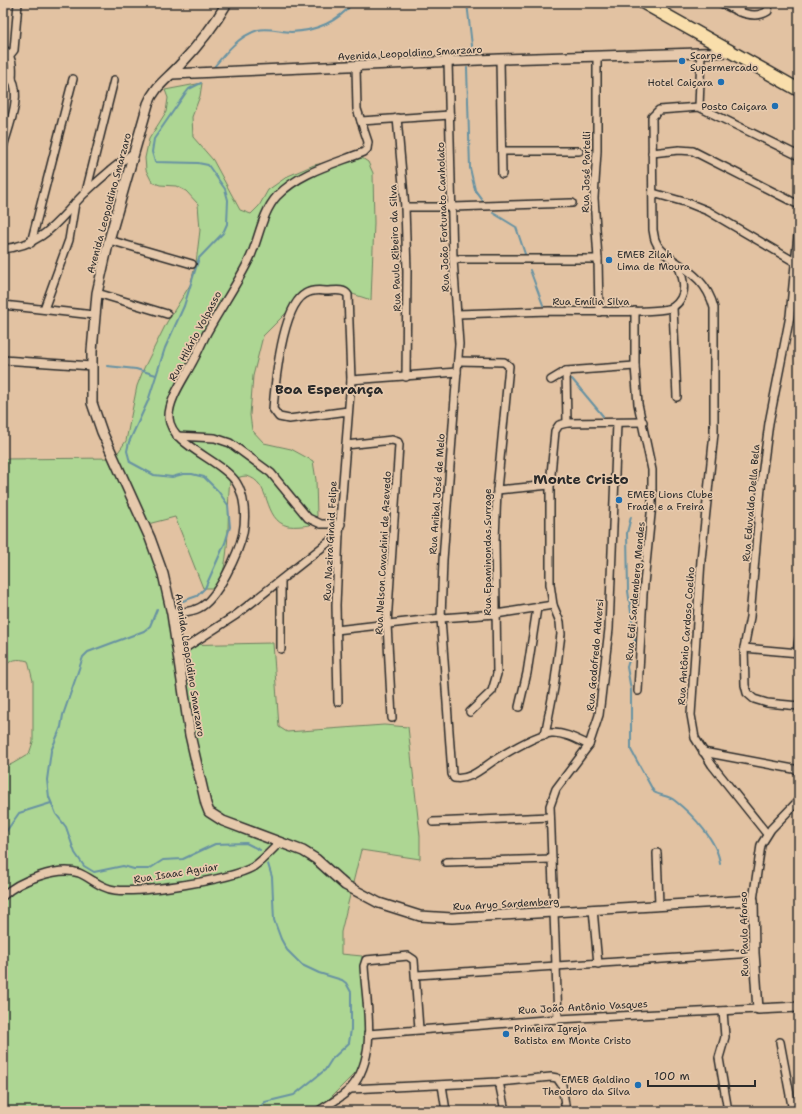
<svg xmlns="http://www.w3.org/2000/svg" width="802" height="1114" viewBox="0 0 802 1114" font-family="'Shantell Sans',sans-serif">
	<rect width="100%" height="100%" fill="#e2c2a2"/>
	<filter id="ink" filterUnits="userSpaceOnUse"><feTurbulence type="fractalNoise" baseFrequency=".025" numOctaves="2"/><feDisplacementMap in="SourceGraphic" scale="8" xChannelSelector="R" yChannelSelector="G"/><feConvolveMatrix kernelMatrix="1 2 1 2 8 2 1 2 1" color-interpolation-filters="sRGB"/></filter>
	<g filter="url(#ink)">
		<path fill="#add693" stroke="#6c805f" d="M202 83 200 96 192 117 193 137 213 160 240 210 251 214 259 206 268 190 288 176 314 165 359 156 368 162 373 173 374 223 371 300 337 289 307 288 289 310 263 336 253 376 250 415 252 430 264 443 291 449 313 461 316 480 317 516 310 525C303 526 295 527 288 526 262 520 272 481 246 476 241 476 235 479 230 480 226 508 233 567 215 588H203L175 517 148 524 175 645 273 643 279 727 287 732 384 725 408 727 420 836V859L361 850 341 932V954L362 956 367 1026 366 1043 361 1067 317 1111H3V767L12 764 29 754 33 742V681L28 661C17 658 11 659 3 668V459L114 458 126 441 137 386 144 368 167 322 190 285 196 263 200 230 198 204 186 191 176 186 160 185 152 182 146 170 145 158 149 139 166 112 168 98 165 90Z"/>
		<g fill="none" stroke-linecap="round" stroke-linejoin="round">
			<g stroke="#6792a2" stroke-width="2">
				<path d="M467 3 473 54"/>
				<path d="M214 67C226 52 239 36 258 30 268 27 281 32 291 32 316 31 338 21 353 3"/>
				<path d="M467 68 470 168 475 190 483 201"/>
				<path d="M493 213 516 227 525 254"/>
				<path d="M530 270 543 305"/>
				<path d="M107 366 136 369 156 375"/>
				<path d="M572 379 603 416"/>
				<path d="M631 517 627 533 628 591 635 641 627 667 631 690V750L654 792C660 796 668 795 674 800 692 814 718 841 720 864"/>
				<path d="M180 602 197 596 205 588 225 543 230 527 228 505 218 491 204 477 192 474H183L172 477 154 475 130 462 127 451 129 442 148 401 165 348 184 306 199 258 223 233 227 224 228 200 225 189 208 165 198 163 155 162 152 152 154 139 185 94 189 89 201 83"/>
				<path d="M157 609 150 626 144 631 88 652 83 657 63 715 61 727 51 751 47 780 49 797 56 814 66 827 75 853 84 866 94 872 123 866 134 869H149L163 860 183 859 215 844 246 843 260 850"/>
				<path d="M3 836 19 813 51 803"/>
				<path d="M796 923 799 925"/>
				<path d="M256 1111 265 1102 294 1095 325 1070 332 1059 349 1043 351 1029V992L346 983 342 980 319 973 302 965 287 950 281 939 274 920 272 877 268 864"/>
			</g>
			<defs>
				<g id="minor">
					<path d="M662 3 666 15"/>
					<path d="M721 3C735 10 753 21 768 11L769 3"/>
					<path d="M739 12V3"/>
					<path d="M3 48C13 58 13 66 12 79"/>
					<path d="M10 55 14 50 18 3"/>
					<path d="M597 56V151L594 198 598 259 599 312"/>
					<path d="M500 59 502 174"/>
					<path d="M448 61 453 259 459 344 443 560 441 618 452 774 454 778C471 781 484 766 498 758 511 750 536 735 551 733 564 732 578 740 589 745"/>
					<path d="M3 80 12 79"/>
					<path d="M699 107 701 54"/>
					<path d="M397 118 405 207 407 271 406 377"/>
					<path d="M361 121 450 115"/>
					<path d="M3 147C8 129 22 96 12 79"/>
					<path d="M502 151H579"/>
					<path d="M652 153 679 150 693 151 799 205"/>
					<path d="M86 192 114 80"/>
					<path d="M653 193 688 203 708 211 795 262"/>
					<path d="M405 207H453L572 203"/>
					<path d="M799 224 790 316 769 423 762 476 750 617 744 648 745 685 747 693 754 699 767 703 799 706"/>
					<path d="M109 240 192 264"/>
					<path d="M31 243 73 79"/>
					<path d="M3 249C47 244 57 220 86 192 101 178 116 165 133 153"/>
					<path d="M453 259H598"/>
					<path d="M97 293 167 314"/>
					<path d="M3 305 94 315"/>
					<path d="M673 308 677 397"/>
					<path d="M44 309 69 240 75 203"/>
					<path d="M635 311V366L638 404 652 470V504L643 594 638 691"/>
					<path d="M457 314C488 313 518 312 549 311 568 311 663 314 673 307 689 296 684 278 677 263"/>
					<path d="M3 360 92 366"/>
					<path d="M458 361 504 362 509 366 497 490 495 540 497 674 492 691 470 712"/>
					<path d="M566 371 567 423"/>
					<path d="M351 380 457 372"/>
					<path d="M551 380 566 371 635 366"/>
					<path d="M177 436 215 438 230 443 271 473 308 518 321 524H341"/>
					<path d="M346 445 392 440 398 442 399 445 387 624 392 718"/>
					<path d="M497 490 550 485"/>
					<path d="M281 581V649"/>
					<path d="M172 614C181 612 191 612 199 608 217 600 239 552 243 533 246 517 245 496 236 482 220 459 171 445 169 418 168 401 183 380 191 365 198 353 202 341 209 329 222 306 237 284 249 260 259 240 261 214 277 196 300 172 334 164 364 152L367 149 368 142 357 109 356 67"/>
					<path d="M336 630 441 618 496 614 553 605"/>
					<path d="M744 648 799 653"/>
					<path d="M179 652 236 615 339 534"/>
					<path d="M797 653 799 639"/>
					<path d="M338 702 336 605 339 534 351 380 348 295C344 288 333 291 326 291 319 290 311 290 305 294 282 307 275 384 273 409L279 417 289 419 348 411"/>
					<path d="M519 707 527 673 537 608"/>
					<path d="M545 735 554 688 561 634 560 622 553 605 550 584V485L555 431 559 425 567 423 643 422"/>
					<path d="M703 752 799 770"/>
					<path d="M433 822 550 817"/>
					<path d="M767 834 712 765 695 738 691 715 701 560 714 433V308C708 284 693 273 673 260 667 255 659 250 656 242 654 239 654 234 653 230L652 117 659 110 699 107 799 156"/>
					<path d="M657 853 659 905"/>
					<path d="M446 862 552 859"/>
					<path d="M3 896C18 881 58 866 79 873 91 878 102 889 115 890 142 893 230 880 253 867 263 860 272 850 280 842"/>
					<path d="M753 900 761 845 771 829 799 800"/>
					<path d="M593 909 598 964"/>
					<path d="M417 975 754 953"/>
					<path d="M723 1011 725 1037 719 1058 728 1111"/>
					<path d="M558 1019 550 806 556 789 589 745 599 715 609 629 617 423"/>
					<path d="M368 1034 558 1019 758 1009"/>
					<path d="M780 1042 793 1111"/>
					<path d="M499 1082 505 1111"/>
					<path d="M442 1085 446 1111"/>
					<path d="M350 1089 499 1082 551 1077 557 1078 562 1085 566 1111"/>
					<path d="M319 1111C329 1104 343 1097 351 1088 379 1055 366 1005 364 966L366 960 408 956 414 960 419 1029"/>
				</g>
				<g id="tertiary">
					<path d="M227 3C214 26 197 47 179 66 166 80 155 86 148 104L109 240 97 293 92 351V403L102 432 150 538 163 574 172 614 190 735 206 804 209 812 223 821 303 851 316 859 345 885 379 903 420 916 452 918 753 900 754 953 758 1009 799 1007"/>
					<path d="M172 74 500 59 732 52"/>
				</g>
				<path id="trunk" d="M644 3 799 90"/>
			</defs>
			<use href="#minor" stroke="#2b2b2b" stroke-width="10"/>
			<use href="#tertiary" stroke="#2b2b2b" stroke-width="12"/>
			<use href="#trunk" stroke="#2b2b2b" stroke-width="15"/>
			<use href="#minor" stroke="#e6c9ac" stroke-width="7"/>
			<use href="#tertiary" stroke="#e6c9ac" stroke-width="9"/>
			<use href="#trunk" stroke="#f9deab" stroke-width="12"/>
		</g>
	</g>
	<g fill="#1f6fb2" stroke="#e6c9ac" stroke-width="1.5">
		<circle cx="682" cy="61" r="4"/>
		<circle cx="721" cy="82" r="4"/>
		<circle cx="775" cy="106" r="4"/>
		<circle cx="609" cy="260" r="4"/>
		<circle cx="619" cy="500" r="4"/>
		<circle cx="506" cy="1034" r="4"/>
		<circle cx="638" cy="1085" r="4"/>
	</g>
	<g text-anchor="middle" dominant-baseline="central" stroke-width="3.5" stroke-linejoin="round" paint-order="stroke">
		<g font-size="10" fill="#2b2b2b" stroke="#e6c9ac">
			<text transform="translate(410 53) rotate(-3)">Avenida Leopoldino Smarzaro</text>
			<text transform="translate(586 172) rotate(-89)">Rua José Partelli</text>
			<text transform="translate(109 203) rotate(-75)">Avenida Leopoldino Smarzaro</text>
			<text transform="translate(443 217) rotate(-92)">Rua João Fortunato Canholato</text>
			<text transform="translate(395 248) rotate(-92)">Rua Paulo Ribeiro da Silva</text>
			<text x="591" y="301">Rua Emília Silva</text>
			<text transform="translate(195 336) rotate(-62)">Rua Hilário Volpasso</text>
			<text transform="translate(437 494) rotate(-86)">Rua Anibal José de Melo</text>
			<text transform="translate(751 503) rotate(-85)">Rua Eduvaldo Della Bela</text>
			<text transform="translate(330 541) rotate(-87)">Rua Nazira Ginaid Felipe</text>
			<text transform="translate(487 552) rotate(-90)">Rua Epaminondas Surrage</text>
			<text transform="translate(383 553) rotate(-87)">Rua Nelson Cavachini de Azevedo</text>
			<text transform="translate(635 591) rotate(-85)">Rua Edi Sardemberg Mendes</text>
			<text transform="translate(686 636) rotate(-86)">Rua Antônio Cardoso Coelho</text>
			<text transform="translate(595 655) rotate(-85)">Rua Godofredo Adversi</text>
			<text transform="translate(190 665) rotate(81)">Avenida Leopoldino Smarzaro</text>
			<text transform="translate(176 873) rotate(-9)">Rua Isaac Aguiar</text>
			<text transform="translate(506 904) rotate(-3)">Rua Aryo Sardemberg</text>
			<text transform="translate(744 934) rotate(-91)">Rua Paulo Afonso</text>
			<text transform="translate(583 1007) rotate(-3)">Rua João Antônio Vasques</text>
		</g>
		<g font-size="10" fill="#2b2b2b" stroke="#e6c9ac" text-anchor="start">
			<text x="690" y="55">Scarpe<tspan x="690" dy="12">Supermercado</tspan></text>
			<text x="713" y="82" text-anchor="end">Hotel Caiçara</text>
			<text x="767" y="106" text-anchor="end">Posto Caiçara</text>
			<text x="617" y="254">EMEB Zilah<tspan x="617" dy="12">Lima de Moura</tspan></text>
			<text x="627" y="494">EMEB Lions Clube<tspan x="627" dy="12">Frade e a Freira</tspan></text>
			<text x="514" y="1028">Primeira Igreja<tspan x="514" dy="12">Batista em Monte Cristo</tspan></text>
			<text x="630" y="1079" text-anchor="end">EMEB Galdino<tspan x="630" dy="12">Theodoro da Silva</tspan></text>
		</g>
		<g font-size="14" font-weight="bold" fill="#2b2b2b" stroke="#e6c9ac">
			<text x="329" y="389">Boa Esperança</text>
			<text x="581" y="479">Monte Cristo</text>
		</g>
	</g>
	<rect width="802" height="1114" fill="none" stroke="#e6c9ac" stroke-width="16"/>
	<rect x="8" y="8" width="786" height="1098" fill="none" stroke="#2b2b2b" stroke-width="1.5" filter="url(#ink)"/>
	<path d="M648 1080v6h107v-6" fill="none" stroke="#2b2b2b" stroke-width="2"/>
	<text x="654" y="1080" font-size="12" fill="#2b2b2b" stroke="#e6c9ac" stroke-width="3" paint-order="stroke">100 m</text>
</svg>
